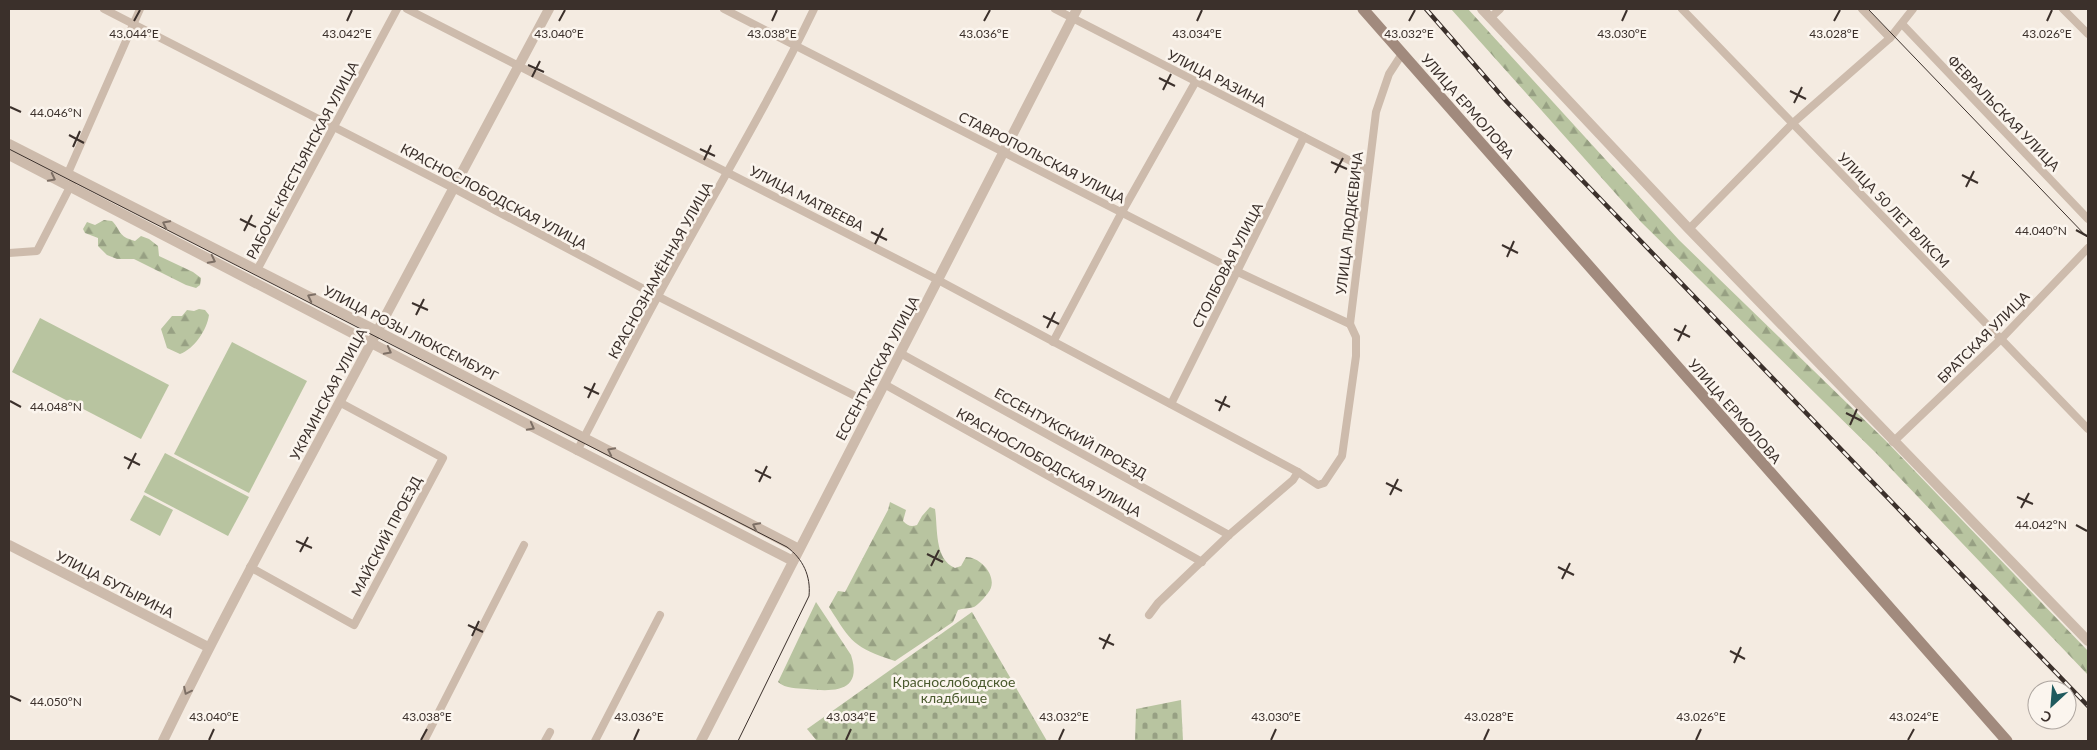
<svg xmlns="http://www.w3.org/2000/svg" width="2097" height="750" viewBox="0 0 2097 750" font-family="Lato,sans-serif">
	<defs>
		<pattern id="forest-firs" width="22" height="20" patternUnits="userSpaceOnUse" patternTransform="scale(1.25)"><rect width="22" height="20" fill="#b8c4a0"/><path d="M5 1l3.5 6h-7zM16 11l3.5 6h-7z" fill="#97a083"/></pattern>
		<pattern id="cemetery-stones" width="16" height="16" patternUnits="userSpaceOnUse" patternTransform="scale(1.25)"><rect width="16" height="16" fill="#b8c4a0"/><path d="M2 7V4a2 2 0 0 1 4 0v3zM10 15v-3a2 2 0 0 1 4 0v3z" fill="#97a083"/></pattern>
	</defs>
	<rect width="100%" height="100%" fill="#f4ebe1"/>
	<g fill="#b8c4a0">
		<path d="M40 318 169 385 141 439 12 372Z"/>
		<path d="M232 342 307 381 249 493 174 454Z"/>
		<path d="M165 453 249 497 228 536 144 492Z"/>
		<path d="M144 495 173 510 160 536 130 520Z"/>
	</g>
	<g fill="url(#forest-firs)">
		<path d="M1451 9H1468L1679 240 1885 440 2088 651V675L1877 454 1641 222Z"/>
		<path d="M104 220 112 221C122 231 117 236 135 241L141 236 149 239 158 246 159 256 193 272 201 278 200 285 196 288 186 285 134 259H117L107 255 98 246V238L85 233 83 229 87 222 95 225Z"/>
		<path d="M199 309 205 310 209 315C207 330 194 349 180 354L167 348 161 329 172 316H182L187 310 194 311Z"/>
		<path d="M890 502 906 510 903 521C908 526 911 527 917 525L922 516 930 507 935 509C938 528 934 559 955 568L961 566 966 557C981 557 1000 578 988 593 985 597 978 605 974 607 968 609 963 608 958 610L953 622 895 661C853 647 852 643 829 607L838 591 845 592 888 510Z"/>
		<path d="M816 602 851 655C863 692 834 692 807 689 797 688 786 689 778 682Z"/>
	</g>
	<g fill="url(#cemetery-stones)">
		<path d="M972 612 1047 741H817L807 729Z"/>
		<path d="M1181 700 1183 741H1135L1136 709Z"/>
	</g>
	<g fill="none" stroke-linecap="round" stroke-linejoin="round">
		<g stroke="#cdbbac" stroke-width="8">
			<path d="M104 9 455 189 657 296 873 405"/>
			<path d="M407 9 938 280 1298 472 1318 485 1324 483 1342 456 1356 356V337L1350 324 1376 112 1389 74 1402 54"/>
			<path d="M724 9 1238 272 1350 324"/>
			<path d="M1055 9 1368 170"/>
			<path d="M1682 9 2088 429"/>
			<path d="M1862 9 1890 38"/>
			<path d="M2063 9 2088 34"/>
			<path d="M1490 18 1500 9"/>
			<path d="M1902 24 2088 219"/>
			<path d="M68 173 140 9"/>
			<path d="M1689 229 1793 123 1890 38 1913 9"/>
			<path d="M9 253 37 251 72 183"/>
			<path d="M257 270 397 9"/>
			<path d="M1053 342 1122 212 1196 81"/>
			<path d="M900 353 1229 535"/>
			<path d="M884 384 1202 562"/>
			<path d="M1171 404 1304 137"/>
			<path d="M1893 442 2002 338 2088 248"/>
			<path d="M577 451C604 400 630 347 658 296 710 200 767 107 814 9"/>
			<path d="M250 567 354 625 443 458 339 402"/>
			<path d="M1149 615 1158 603 1229 535 1293 480 1298 472"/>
			<path d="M424 741 524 545"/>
			<path d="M545 741 550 732"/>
			<path d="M595 741 660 615"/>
		</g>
		<g stroke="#cdbbac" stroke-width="10">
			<path d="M1482 9 1689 229 2088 641"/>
			<path d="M9 144 377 331 799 549"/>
			<path d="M9 155C270 290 531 427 793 561"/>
			<path d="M9 545 208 647"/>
			<path d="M163 741C218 627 278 517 338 405 409 273 479 141 549 9"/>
			<path d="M701 741 1077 9"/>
		</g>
		<path stroke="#a18a7d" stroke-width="11" d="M1363 9 2007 741"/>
		<g stroke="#3b302b" stroke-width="1">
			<path d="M1868 9 2088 238"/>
			<path d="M9 149 787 547C803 559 811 576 809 596L738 741"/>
		</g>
		<defs>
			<path id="rail" d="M1426 9 1507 102 2088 706"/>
		</defs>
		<use href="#rail" stroke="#3b302b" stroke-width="4.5"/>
		<use href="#rail" stroke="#fbf5ee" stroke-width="2.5" stroke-dasharray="8" stroke-linecap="butt"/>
	</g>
	<defs><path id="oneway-chevron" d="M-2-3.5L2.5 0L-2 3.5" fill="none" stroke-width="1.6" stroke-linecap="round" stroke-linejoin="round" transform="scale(1.25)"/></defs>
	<g stroke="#7d6f65">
		<use href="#oneway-chevron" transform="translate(52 178) rotate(27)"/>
		<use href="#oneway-chevron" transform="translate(166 224) rotate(-153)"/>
		<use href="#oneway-chevron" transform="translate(212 260) rotate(27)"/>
		<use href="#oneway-chevron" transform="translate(311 297) rotate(-153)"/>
		<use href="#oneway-chevron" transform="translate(388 351) rotate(28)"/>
		<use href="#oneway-chevron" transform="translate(531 427) rotate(28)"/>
		<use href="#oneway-chevron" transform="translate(611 451) rotate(-153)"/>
		<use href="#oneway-chevron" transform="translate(756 526) rotate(-153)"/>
		<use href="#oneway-chevron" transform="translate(187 691) rotate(116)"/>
	</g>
	<path fill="none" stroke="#3b302b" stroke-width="2" d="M134 21 140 10M347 21 352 10M559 21 565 10M772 21 777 10M984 21 990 10M1197 21 1202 10M1409 21 1415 10M1622 21 1627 10M1834 21 1840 10M2047 21 2052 10M528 65 544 72M532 77 540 61M1159 78 1175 86M1163 90 1171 74M1790 91 1806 99M1794 103 1802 87M10 107 21 112M69 135 84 143M73 147 80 131M700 149 715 156M704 160 711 145M1331 162 1347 169M1335 173 1343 158M1962 175 1978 183M1966 187 1974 171M240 219 256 227M2076 230 2087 236M244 231 252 215M871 232 887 240M875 244 883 228M1502 245 1518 253M1507 257 1514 241M412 303 428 310M416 315 424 299M1043 316 1059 324M1047 328 1055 312M1674 329 1690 337M1678 341 1686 325M584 387 599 394M588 398 595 383M1215 400 1230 407M10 401 21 407M1219 411 1226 396M1846 413 1862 421M1850 425 1857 409M124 457 140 465M128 469 136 453M755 470 771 478M759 482 767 466M1386 483 1402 491M1390 495 1398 479M2017 497 2033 504M2021 508 2029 493M2076 525 2087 531M296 541 312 548M300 552 308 537M927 554 943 562M931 566 939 550M1558 567 1574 575M1562 579 1570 563M468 625 483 632M472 636 479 621M1099 638 1114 645M1103 649 1110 634M1730 651 1745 659M1734 663 1741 647M10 696 21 701M209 740 214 729M421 740 427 729M634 740 639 729M846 740 851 729M1059 740 1064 729M1271 740 1276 729M1484 740 1489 729M1696 740 1701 729M1908 740 1914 729"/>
	<g text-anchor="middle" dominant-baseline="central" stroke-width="5" stroke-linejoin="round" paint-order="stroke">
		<g font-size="14" fill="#3b302b" stroke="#fbf5ee">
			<text transform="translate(1217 78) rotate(27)">УЛИЦА РАЗИНА</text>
			<text transform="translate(1468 106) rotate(49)">УЛИЦА ЕРМОЛОВА</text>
			<text transform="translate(2004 113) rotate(46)">ФЕВРАЛЬСКАЯ УЛИЦА</text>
			<text transform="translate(1042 157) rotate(27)">СТАВРОПОЛЬСКАЯ УЛИЦА</text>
			<text transform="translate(302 160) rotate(-62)">РАБОЧЕ-КРЕСТЬЯНСКАЯ УЛИЦА</text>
			<text transform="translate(494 196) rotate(28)">КРАСНОСЛОБОДСКАЯ УЛИЦА</text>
			<text transform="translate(807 198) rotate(27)">УЛИЦА МАТВЕЕВА</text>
			<text transform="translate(1894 210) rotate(46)">УЛИЦА 50 ЛЕТ ВЛКСМ</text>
			<text transform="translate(1349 223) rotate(-83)">УЛИЦА ЛЮДКЕВИЧА</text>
			<text transform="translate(1227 265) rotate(-63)">СТОЛБОВАЯ УЛИЦА</text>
			<text transform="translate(660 270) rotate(-61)">КРАСНОЗНАМЁННАЯ УЛИЦА</text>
			<text transform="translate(411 333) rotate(27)">УЛИЦА РОЗЫ ЛЮКСЕМБУРГ</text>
			<text transform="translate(1983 337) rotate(-45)">БРАТСКАЯ УЛИЦА</text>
			<text transform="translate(877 368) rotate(-62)">ЕССЕНТУКСКАЯ УЛИЦА</text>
			<text transform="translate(328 394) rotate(-62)">УКРАИНСКАЯ УЛИЦА</text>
			<text transform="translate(1735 411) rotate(49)">УЛИЦА ЕРМОЛОВА</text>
			<text transform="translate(1071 433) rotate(29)">ЕССЕНТУКСКИЙ ПРОЕЗД</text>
			<text transform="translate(1049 462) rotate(29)">КРАСНОСЛОБОДСКАЯ УЛИЦА</text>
			<text transform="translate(386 536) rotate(-62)">МАЙСКИЙ ПРОЕЗД</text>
			<text transform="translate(115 584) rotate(27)">УЛИЦА БУТЫРИНА</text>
		</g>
		<g font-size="14" fill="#4a5a2e" stroke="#fbf5ee">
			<text x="954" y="681">Краснослободское<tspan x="954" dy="16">кладбище</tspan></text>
		</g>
	</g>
	<g font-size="12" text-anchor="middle" fill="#3b302b" stroke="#fbf5ee" stroke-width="5" stroke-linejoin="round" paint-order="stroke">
		<text x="347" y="38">43.042°E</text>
		<text x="134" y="38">43.044°E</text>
		<text x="559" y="38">43.040°E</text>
		<text x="772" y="38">43.038°E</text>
		<text x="984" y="38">43.036°E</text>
		<text x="1197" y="38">43.034°E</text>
		<text x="1409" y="38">43.032°E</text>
		<text x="1622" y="38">43.030°E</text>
		<text x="1834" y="38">43.028°E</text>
		<text x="2047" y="38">43.026°E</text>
		<text x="56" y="117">44.046°N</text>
		<text x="2041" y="235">44.040°N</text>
		<text x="56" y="411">44.048°N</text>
		<text x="2041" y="529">44.042°N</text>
		<text x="56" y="706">44.050°N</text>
		<text x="214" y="721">43.040°E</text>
		<text x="427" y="721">43.038°E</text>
		<text x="639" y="721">43.036°E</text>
		<text x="851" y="721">43.034°E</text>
		<text x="1064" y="721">43.032°E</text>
		<text x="1276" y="721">43.030°E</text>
		<text x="1489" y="721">43.028°E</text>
		<text x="1701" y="721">43.026°E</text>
		<text x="1914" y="721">43.024°E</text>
	</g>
	<rect width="2097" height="750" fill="none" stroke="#3b302b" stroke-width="20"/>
	<g transform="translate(2052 705) rotate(206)"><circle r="24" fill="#fbf5ee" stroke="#aea6a0"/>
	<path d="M0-4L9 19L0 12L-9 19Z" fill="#1f5a5e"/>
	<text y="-8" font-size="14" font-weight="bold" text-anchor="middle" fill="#3b302b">С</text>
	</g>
</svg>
